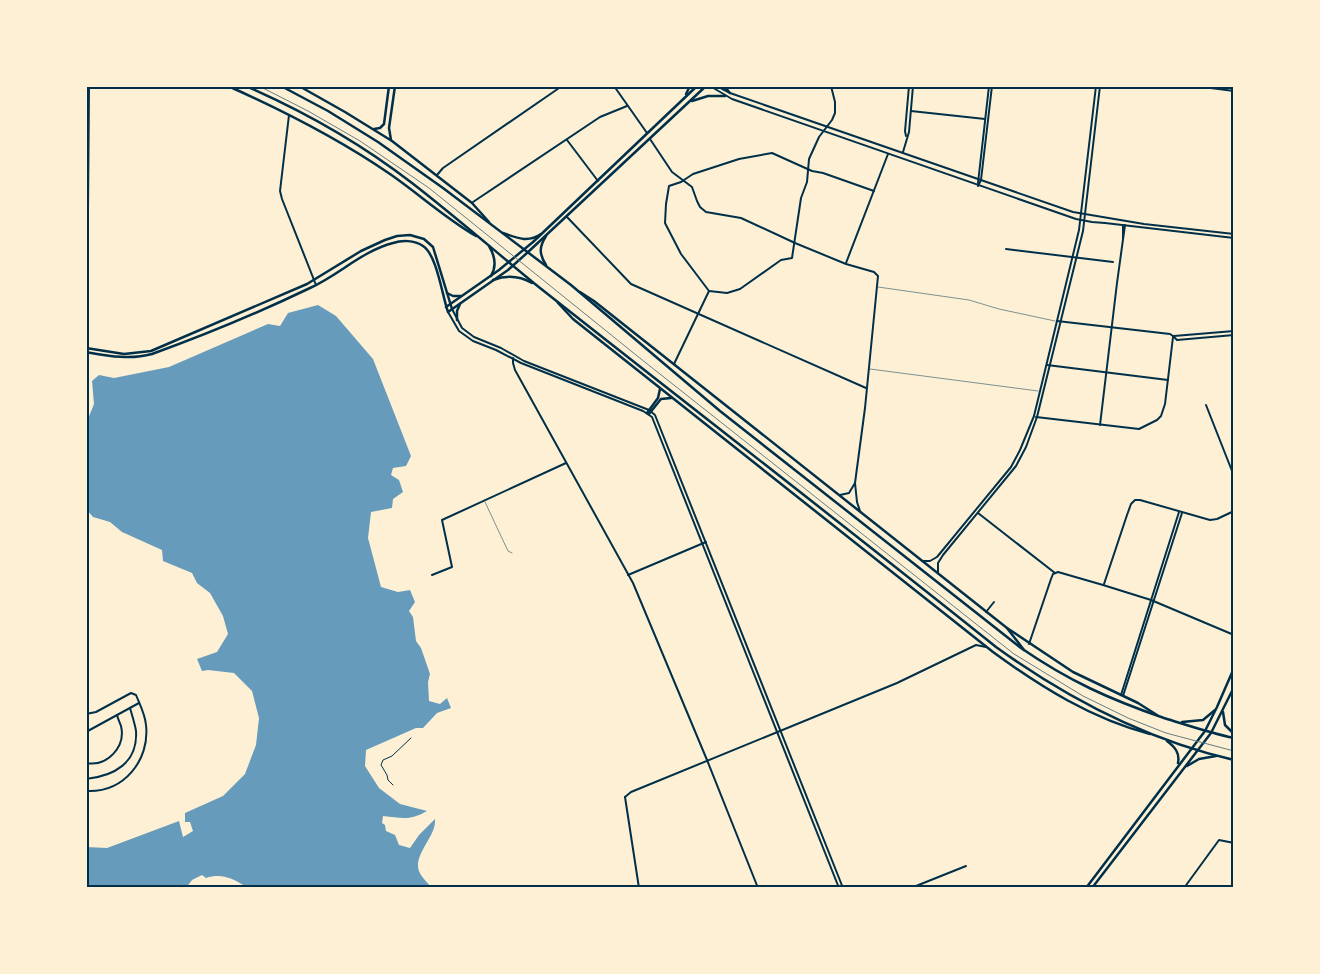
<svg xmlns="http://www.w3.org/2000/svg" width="1320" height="974" viewBox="0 0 1320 974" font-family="Figtree,sans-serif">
	<rect width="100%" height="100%" fill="#fdf0d5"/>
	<path fill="#669bbc" d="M318 305 336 316 373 359 411 456 406 466 393 468 391 475 399 480 403 492 393 499 392 508 371 512 368 538 381 587 398 592 410 590 415 602 409 611 413 617 416 641 421 648 430 674 428 682 429 701 440 704 447 698 451 708 437 713 423 728H416L366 750 365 766 379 788 400 804 427 811C410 821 402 818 383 816L382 823 385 825 386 831 395 835 399 845 410 848 419 835 435 819C437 837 409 857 421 875 424 880 429 884 432 888H246L245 886C232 878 221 873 206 878L202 875 192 880 186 888H86V847L107 848 179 821 183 837 193 831 190 822H185V813L223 796 245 774 256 745 259 718 252 691 234 673 208 670 202 671 197 659 217 652 228 634 223 616 210 593 197 583 192 573 163 561 162 550 122 532 110 522 93 517 86 509V424L94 404 92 381 99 375 114 378 169 367 268 324 280 326 288 313Z"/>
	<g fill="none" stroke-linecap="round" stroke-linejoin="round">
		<g stroke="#003049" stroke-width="0.5">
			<path d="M878 287 969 300 999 309 1055 321"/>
			<path d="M870 369 1038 391"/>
			<path d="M485 502 508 551 512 553"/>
		</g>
		<path stroke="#003049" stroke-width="1" d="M393 785 388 780 387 775 381 765 383 760 392 756 411 738"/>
		<g stroke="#003049" stroke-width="2">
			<path d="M614 86 647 133"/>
			<path d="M289 115 280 191 282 199 316 285"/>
			<path d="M650 139 672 172 692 187 697 201 700 207 706 212 741 218 795 243 846 264 874 272 878 276 865 408 855 483"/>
			<path d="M567 140 598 181"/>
			<path d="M437 175 443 168 562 86"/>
			<path d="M473 202 600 117 627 106"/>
			<path d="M86 211H88L89 86"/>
			<path d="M567 217 631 284 866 388"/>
			<path d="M1123 239V225"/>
			<path d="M1006 249 1113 262"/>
			<path d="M846 263 888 154"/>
			<path d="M709 291 681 254 665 223 666 204 669 186 681 182 693 174 739 159 772 153 812 171 823 173 874 191"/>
			<path d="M1057 321 1170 334 1173 336"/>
			<path d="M513 358V363L515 370 633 583 707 760 758 888"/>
			<path d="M674 364 709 291 727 293 740 289 781 260 792 258 801 198 807 182 809 159 819 137 832 120 835 113V102L831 86"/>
			<path d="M1047 365 1168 380"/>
			<path d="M1206 405 1234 476"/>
			<path d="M1036 417 1139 429 1157 420 1161 416 1165 404 1173 337"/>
			<path d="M1100 425 1117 283 1125 225"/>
			<path d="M840 495 849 493 855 483 857 502 860 511"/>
			<path d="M432 575 452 567 442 520 566 463"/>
			<path d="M628 575 706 542"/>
			<path d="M1104 584 1127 515 1131 504 1135 500H1140L1210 520 1217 519 1234 511"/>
			<path d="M986 612 994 602"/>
			<path d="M1029 644 1051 579 1053 574 1058 572 1103 585 1151 600 1234 635"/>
			<path d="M1121 695 1179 512"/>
			<path d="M1123 696 1182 513"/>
			<path d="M86 714 96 712 131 693 136 695C140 705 145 714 146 725 150 760 124 793 86 791"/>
			<path d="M86 732 139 703"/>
			<path d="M86 763C107 767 126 747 121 726 120 723 118 719 117 715"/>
			<path d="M86 779C114 776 138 763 136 731 135 724 132 715 130 708"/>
			<path d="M625 797 639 888"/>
			<path d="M911 888 966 866"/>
			<path d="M1184 888 1219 840 1234 843"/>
		</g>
		<g stroke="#003049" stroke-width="2">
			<path d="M710 86 732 99 1076 219 1092 222 1105 223 1234 238"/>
			<path d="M717 86 730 93 1073 212 1144 224 1234 234"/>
			<path d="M1195 86 1234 91"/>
			<path d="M911 111 985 119"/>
			<path d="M906 136 905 131 909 86"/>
			<path d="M903 152 909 132 913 86"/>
			<path d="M978 183 989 86"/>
			<path d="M978 186 981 180 992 86"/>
			<path d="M452 309 462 328 474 337 501 348 524 361 649 410 655 415 843 888"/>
			<path d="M448 312 459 331 473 341 496 350 521 363 643 411 652 417 839 888"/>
			<path d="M1173 336 1177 340 1234 335"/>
			<path d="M1174 336 1234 331"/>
			<path d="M978 513 1055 573"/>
			<path d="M922 561H930L937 557 1011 467 1020 450 1034 416 1079 230 1096 86"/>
			<path d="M938 573V563L943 555 1016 466 1026 447 1037 417 1083 231 1100 86"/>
			<path d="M625 797 631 792 897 683 976 645 986 647"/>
		</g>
		<g stroke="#003049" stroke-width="2.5">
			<path d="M228 86C284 111 339 139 390 174 419 194 445 218 476 236"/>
			<path d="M299 86 345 112 392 141 472 203 489 222"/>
			<path d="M724 86 730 93"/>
			<path d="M686 94 690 86"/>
			<path d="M692 101 708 96H725"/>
			<path d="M374 129 380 128 384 124 389 86"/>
			<path d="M391 140 389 128 395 86"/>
			<path d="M580 292 594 301 1007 628 1073 672 1138 703 1157 715"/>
			<path d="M447 293 453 296H461"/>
			<path d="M558 303 573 319 993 652C1041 687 1092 719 1150 734"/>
			<path d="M446 307 499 270 533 242 697 86"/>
			<path d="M457 320V311L460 304"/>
			<path d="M86 348 124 354 151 351 307 284 361 251 385 240 397 236 410 235 424 239 433 247 452 309"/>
			<path d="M86 352C109 356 130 360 152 354 205 335 260 312 310 288 339 275 362 251 393 243 402 240 414 240 423 246 437 255 442 295 448 312L508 270 527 253 706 86"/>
			<path d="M647 413 658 398 660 389"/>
			<path d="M649 414 661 399 671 398"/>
		</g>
		<g stroke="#003049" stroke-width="2.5">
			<path d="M246 86C303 111 363 145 412 183 456 217 497 253 540 288 692 408 845 526 996 647 1068 699 1147 740 1234 760"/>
			<path d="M281 86 328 111 378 142 443 188 571 285 720 411 1021 648C1069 681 1109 699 1164 718 1187 725 1210 733 1234 738"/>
			<path d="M503 233C517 238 528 243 541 234"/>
			<path d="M546 236C539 247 539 254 546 265"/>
			<path d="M489 246C495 256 497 266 491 276"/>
			<path d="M493 280C506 275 520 276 532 283"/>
			<path d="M1007 628 1024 650"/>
			<path d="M1223 712 1225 725 1234 734"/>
			<path d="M1182 722 1203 720 1215 710"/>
			<path d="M1167 741C1175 747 1180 753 1178 763"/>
			<path d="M1187 766 1199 759 1216 756"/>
			<path d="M1086 888 1205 731 1217 707 1234 668"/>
			<path d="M1092 888 1211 733 1234 687"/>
		</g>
		<path stroke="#657d81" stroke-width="1" d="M259 86 308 111 360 141 429 188 641 359 1014 654 1083 696 1128 718 1166 733 1234 751"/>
	</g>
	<rect width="1320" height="974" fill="none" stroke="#fdf0d5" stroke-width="175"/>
	<rect x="88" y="88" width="1144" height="798" fill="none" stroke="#003049" stroke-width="2"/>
</svg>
